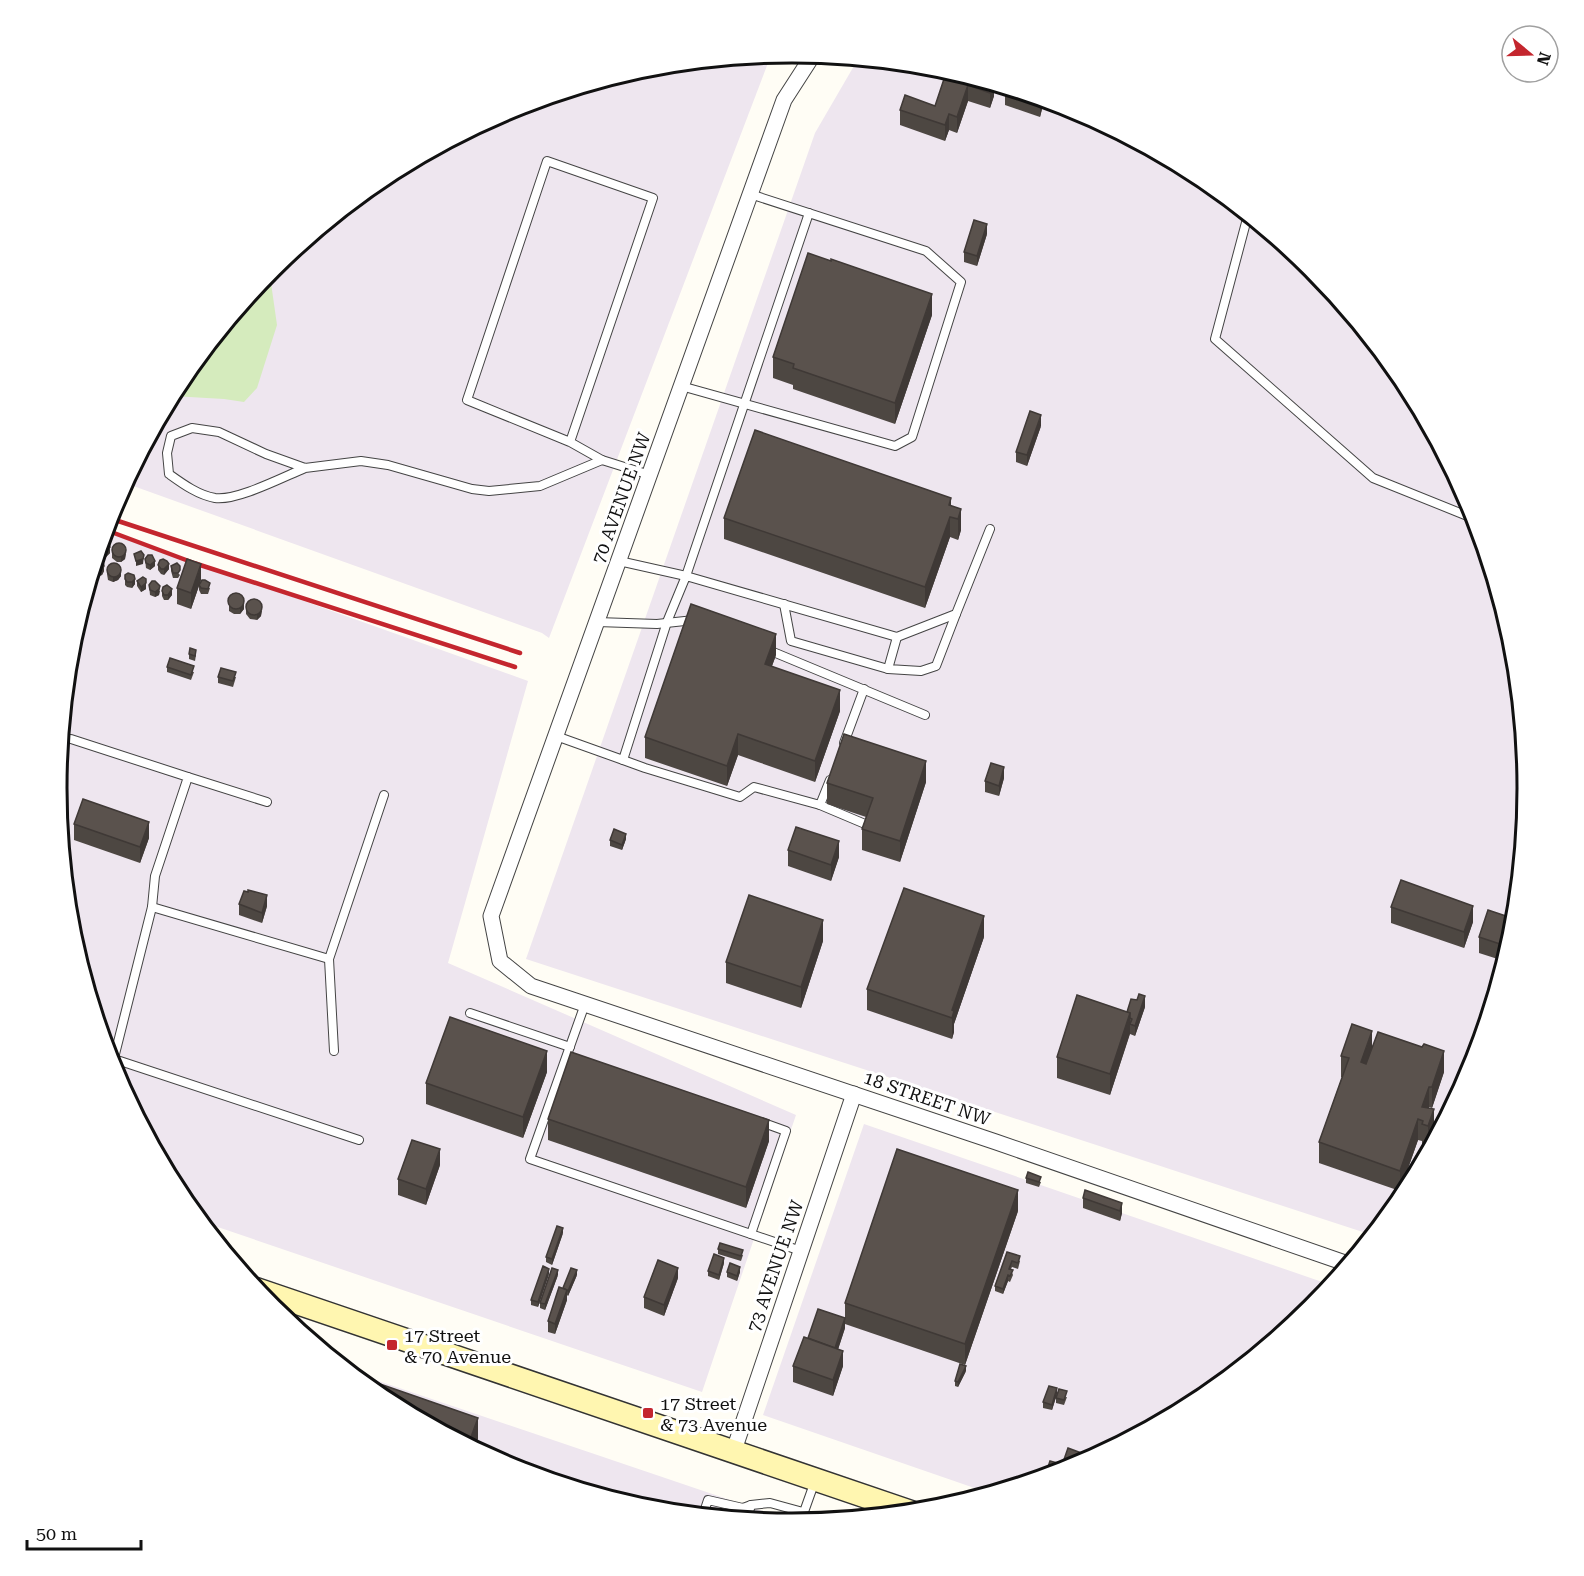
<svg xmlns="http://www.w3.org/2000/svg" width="1584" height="1576" viewBox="0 0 1584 1576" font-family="'Roboto Serif',serif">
	<rect width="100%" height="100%" fill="#fffdf5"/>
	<g fill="#eee6ef">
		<path d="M771 55 549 638 542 633 125 483 181 379 272 268 384 176 511 108 649 67Z"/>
		<path d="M858 59 936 67 1074 109 1201 177 1312 268 1404 380 1472 507 1513 645 1527 788 1513 932 1471 1070 1403 1197 1372 1235 526 959 815 133Z"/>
		<path d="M105 530 528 681 448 963 796 1115 702 1392 200 1221 180 1196 112 1069 71 931 57 788 71 644Z"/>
		<path d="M864 1124 1331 1285 1312 1308 1200 1400 1073 1468 989 1493 763 1415Z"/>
		<path d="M349 1371 798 1523 648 1509 510 1467 383 1399Z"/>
	</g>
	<path fill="#d5ebbd" d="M267 274 271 283 277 325 257 388 244 402 224 399 172 396 181 379Z"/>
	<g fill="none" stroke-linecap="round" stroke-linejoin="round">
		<defs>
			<g id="service">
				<path d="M1248 215 1215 339 1373 478 1475 519"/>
				<path d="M681 386 895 446 912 437 961 282 926 251 750 194"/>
				<path d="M570 442 653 198 547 161 467 400 570 442 602 460"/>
				<path d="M305 468C283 477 237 501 215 498 198 495 183 484 169 474L167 453 171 436 192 428 219 432 266 454 305 468 361 461 388 465 472 489 489 491 540 486 602 460 650 475"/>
				<path d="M619 561 686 576 809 213"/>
				<path d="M784 604 791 641 888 669"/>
				<path d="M597 622 657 624 694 620"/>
				<path d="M897 637 888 669 921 671 936 666 956 614"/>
				<path d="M766 649 925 715"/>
				<path d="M556 736 623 760 667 622 686 576 897 637 956 614 990 529"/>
				<path d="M71 739 188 777 155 876 152 907 112 1066"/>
				<path d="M844 743 864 689"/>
				<path d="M623 760 645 768 740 797 754 787 820 805 830 780"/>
				<path d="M188 777 267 802"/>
				<path d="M820 805 865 824"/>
				<path d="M152 907 329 959 384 795"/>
				<path d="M329 959 334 1051"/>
				<path d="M585 1004 530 1159 801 1251"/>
				<path d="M470 1013 570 1047"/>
				<path d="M114 1059 359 1140"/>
				<path d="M751 1234 786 1131 761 1122"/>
				<path d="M703 1515 708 1500 743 1508 751 1505 770 1503 803 1512"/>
				<path d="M747 1519 751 1505"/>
				<path d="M800 1523 815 1481"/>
			</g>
			<g id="minor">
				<path d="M813 55 784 100 491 916 500 961 531 986 996 1142 1348 1264"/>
				<path d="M280 1314 285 1299"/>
				<path d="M734 1450 854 1094"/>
			</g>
			<path id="secondary" d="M256 1289 911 1512"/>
		</defs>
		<use href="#service" stroke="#444" stroke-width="10"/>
		<use href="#minor" stroke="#444" stroke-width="17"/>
		<use href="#secondary" stroke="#333" stroke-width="25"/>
		<use href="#service" stroke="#fff" stroke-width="8"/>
		<use href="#minor" stroke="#fff" stroke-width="15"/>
		<use href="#secondary" stroke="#fff6b0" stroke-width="22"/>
		<g stroke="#c4262e" stroke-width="4.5">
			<path d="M109 518 520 653"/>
			<path d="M106 530 194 563 515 667"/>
		</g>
	</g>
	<g fill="#4d4742">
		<path d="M945 70 994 85V96L990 108 968 101 957 133 949 130 945 141 900 125V110L935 106 945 76Z"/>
		<path d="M1005 94 1042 99V109L1040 117 1005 105Z"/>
		<path d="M987 234 977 266 964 262V252Z"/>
		<path d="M932 315 895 424 793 389V385L773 378V357Z"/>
		<path d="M1041 426 1027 466 1016 462V452Z"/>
		<path d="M951 506 961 509V530L958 540 950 537 925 608 724 539V518Z"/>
		<path d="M102 540 110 553 106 557 101 558 98 556Z"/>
		<path d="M112 548 126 554 125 559 121 562H117L112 558Z"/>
		<path d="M97 558 104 571 102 575 96 577 92 574Z"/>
		<path d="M145 559 155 566 150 570 146 568Z"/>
		<path d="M158 565 169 569 164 575 161 574 158 570Z"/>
		<path d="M171 566 180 575 178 578H173L171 571Z"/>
		<path d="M107 568 121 576 118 580 113 582 108 580 107 574Z"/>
		<path d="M125 575 135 584 132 588 127 587 125 585Z"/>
		<path d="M201 580 191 609 177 604V588Z"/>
		<path d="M137 581 146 589 141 592 137 586Z"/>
		<path d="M149 585 160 591 159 595 155 597 150 595Z"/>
		<path d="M199 585 210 588 208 594H201L199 590Z"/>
		<path d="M162 591 172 595 168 600H164L162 596Z"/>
		<path d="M229 599H244V609L240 614H234L229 611Z"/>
		<path d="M246 609 262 611 261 616 257 620 250 619 246 614Z"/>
		<path d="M189 654 196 655 195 661 189 659Z"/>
		<path d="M776 655 772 666 840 711 815 782 738 755 727 786 645 758V737Z"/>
		<path d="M167 667 194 672 191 680 167 672Z"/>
		<path d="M218 677H236L233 687 218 683Z"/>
		<path d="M1004 778 999 796 985 792V781Z"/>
		<path d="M926 782 900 862 862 850V829L866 817 827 804V783Z"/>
		<path d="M74 824 149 838 140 863 74 840Z"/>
		<path d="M626 839 622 850 610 846V840Z"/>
		<path d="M788 850 839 857 831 881 788 866Z"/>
		<path d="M239 904 267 906 262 923 239 915Z"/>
		<path d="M1391 907 1473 922 1464 948 1391 923Z"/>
		<path d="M1513 932 1504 961 1479 953V937Z"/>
		<path d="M984 937 954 1024V1032L952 1039 867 1010V989Z"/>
		<path d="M823 941 801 1008 726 983V962Z"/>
		<path d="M1145 1007 1135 1036 1130 1034 1110 1095 1057 1078V1057L1127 1012Z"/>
		<path d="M1372 1047 1444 1072 1432 1108 1429 1107V1108L1434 1130 1428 1147 1422 1145V1141L1418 1140 1400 1191 1319 1163V1142L1342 1077H1341V1056Z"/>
		<path d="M547 1072 523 1138 426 1104V1083Z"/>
		<path d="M548 1119 769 1141 746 1208 548 1140Z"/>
		<path d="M440 1165 426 1205 398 1195V1179Z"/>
		<path d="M1026 1178 1041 1182 1039 1187 1026 1183Z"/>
		<path d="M1083 1198 1122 1203V1213L1120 1221 1083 1208Z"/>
		<path d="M1018 1211 965 1365 845 1324V1303Z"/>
		<path d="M563 1233 552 1265 546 1262V1257Z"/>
		<path d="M718 1249 743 1255 741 1261 718 1254Z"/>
		<path d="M1007 1252 1020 1261 1018 1269 1012 1267 1011 1269 1013 1275 1010 1282 1008 1281 1003 1294 995 1291V1286Z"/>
		<path d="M724 1263 719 1280 708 1276V1271Z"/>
		<path d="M727 1272H740L737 1281 727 1277Z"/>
		<path d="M549 1274 538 1307 531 1305V1300Z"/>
		<path d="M558 1275 545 1310 540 1308V1303Z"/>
		<path d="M577 1275 568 1296 567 1295V1300L555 1334 548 1332V1321L563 1288Z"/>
		<path d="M678 1278 664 1316 644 1308V1297Z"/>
		<path d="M845 1328 838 1349 843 1366 833 1396 793 1382V1366L808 1338Z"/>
		<path d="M966 1371 958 1387 955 1386V1381Z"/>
		<path d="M1057 1394 1052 1410 1043 1408V1402Z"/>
		<path d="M1067 1397 1064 1405 1056 1403V1398Z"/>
	</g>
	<g fill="#3f3936">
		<path d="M993 84 994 85V96L990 108V93Z"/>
		<path d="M968 85V101L957 133V117Z"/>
		<path d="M1042 99V109L1040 117V106Z"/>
		<path d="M949 114V130L945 141V125Z"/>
		<path d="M987 224V234L977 266V256Z"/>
		<path d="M932 294V315L895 424V403Z"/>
		<path d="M1041 415V426L1027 466V455Z"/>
		<path d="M951 498V517H950V537L925 608V587Z"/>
		<path d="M961 509V530L958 540V519Z"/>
		<path d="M110 547V553L106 557V552Z"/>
		<path d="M126 549 125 559 121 562V557Z"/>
		<path d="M144 555 143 564 136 566V561Z"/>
		<path d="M155 561V566L150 570V565Z"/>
		<path d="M169 564V569L164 575V569Z"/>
		<path d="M201 564V580L191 609V593Z"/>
		<path d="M104 566V571L102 575 96 577V571Z"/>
		<path d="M121 571V576L118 580 113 582V577Z"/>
		<path d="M135 579V584L132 588V582Z"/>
		<path d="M146 583V589L141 592V587Z"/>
		<path d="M160 586 159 595 155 597V592Z"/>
		<path d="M172 589V595L168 600V595Z"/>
		<path d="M244 604V609L240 614V608Z"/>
		<path d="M262 605 261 616 257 620V615Z"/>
		<path d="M776 634V655L765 685V664Z"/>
		<path d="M840 690V711L815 782V761Z"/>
		<path d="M738 734V755L727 786V766Z"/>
		<path d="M926 761V782L900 862V841Z"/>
		<path d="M1004 767V778L999 796V786Z"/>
		<path d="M149 822V838L140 863V847Z"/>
		<path d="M626 834V839L622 850V845Z"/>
		<path d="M839 841V857L831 881V865Z"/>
		<path d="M267 895V906L262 923V913Z"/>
		<path d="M1473 906V922L1464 948V932Z"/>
		<path d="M984 916V937L954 1024V1032L952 1039V1010Z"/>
		<path d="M823 920V941L801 1008V987Z"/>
		<path d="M1145 996V1007L1135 1036V1026Z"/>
		<path d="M1130 1013V1033L1110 1095V1074Z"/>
		<path d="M1372 1031V1052L1361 1083V1062Z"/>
		<path d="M547 1051V1072L523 1138V1117Z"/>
		<path d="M1444 1051V1072L1432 1108V1087Z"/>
		<path d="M1429 1087V1107L1423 1124 1422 1107Z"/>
		<path d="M1434 1109V1130L1428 1147V1126Z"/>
		<path d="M1418 1119V1140L1400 1191V1171Z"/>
		<path d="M769 1120V1141L746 1208V1187Z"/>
		<path d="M440 1149V1165L426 1205V1189Z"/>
		<path d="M1018 1190V1211L965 1365V1344Z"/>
		<path d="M1122 1203V1213L1120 1221V1211Z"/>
		<path d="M563 1228V1233L552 1265V1259Z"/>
		<path d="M724 1258V1263L719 1280V1275Z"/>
		<path d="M740 1267V1272L737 1281V1276Z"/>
		<path d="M678 1268V1278L664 1316V1305Z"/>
		<path d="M549 1269V1274L538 1307V1302Z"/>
		<path d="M558 1270V1275L545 1310V1304Z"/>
		<path d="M577 1270V1275L568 1296V1291Z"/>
		<path d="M1008 1275V1281L1003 1294V1289Z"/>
		<path d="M567 1290V1300L555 1334V1324Z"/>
		<path d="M845 1318V1328L835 1359V1349Z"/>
		<path d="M843 1351V1366L833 1396V1380Z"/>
		<path d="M966 1366V1371L958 1387V1382Z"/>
		<path d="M1057 1388V1394L1052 1410V1405Z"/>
		<path d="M478 1418V1439L475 1448 468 1445Z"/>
	</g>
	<g fill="#5a524d" stroke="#3f3936" stroke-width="1.5">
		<path d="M947 70 993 84 990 93 968 85 957 117 949 114 945 125 900 110 905 95 935 106Z"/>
		<path d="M1007 88 1042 99 1040 106 1005 94Z"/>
		<path d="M974 220 987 224 977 256 964 252Z"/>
		<path d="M808 253 831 261V259L932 294 895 403 793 368 794 364 773 357Z"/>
		<path d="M1030 411 1041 415 1027 455 1016 452Z"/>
		<path d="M755 430 951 498 949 505 961 509 958 519 950 517 925 587 724 518Z"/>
		<path d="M104 539 109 543 110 547 106 552 101 553 99 551 102 540Z"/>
		<circle cx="119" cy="550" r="7"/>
		<path d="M141 551 144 555 143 559 136 561 134 554Z"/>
		<path d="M148 555H152L155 561 150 565 146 563 145 559Z"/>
		<path d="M97 558H100L103 561 104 566 102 570 96 571 93 570Z"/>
		<path d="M163 559 167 561 169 564 164 569H161L158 565 160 560Z"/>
		<path d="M187 559 201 564 191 593 177 588Z"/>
		<path d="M177 563 180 566V570L178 573H173L171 566Z"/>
		<circle cx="114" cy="570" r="7"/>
		<path d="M128 573 134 575 135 579 132 582H127L125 579V575Z"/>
		<path d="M143 577 146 579V583L141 587 137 581Z"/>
		<path d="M202 580H205L210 583 208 589 201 588 199 585Z"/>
		<path d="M152 581H155L160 586 159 589 155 592 150 590 149 585Z"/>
		<path d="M167 585 172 589 168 595H164L162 591 163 587Z"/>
		<circle cx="236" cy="601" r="8"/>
		<circle cx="254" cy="607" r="8"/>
		<path d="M691 604 776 634 765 664 840 690 815 761 738 734 727 766 645 737Z"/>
		<path d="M190 648 196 650 195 656 189 654Z"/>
		<path d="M170 658 194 666 191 675 167 667Z"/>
		<path d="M221 668 236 672 233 681 218 677Z"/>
		<path d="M844 734 926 761 900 841 862 829 873 798 827 783Z"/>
		<path d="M991 763 1004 767 999 786 985 781Z"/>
		<path d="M83 799 149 822 140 847 74 824Z"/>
		<path d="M796 827 839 841 831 865 788 850Z"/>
		<path d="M614 829 626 834 622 845 610 840Z"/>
		<path d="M1401 880 1473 906 1464 932 1391 907Z"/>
		<path d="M904 888 984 916 952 1010 954 1011 952 1018 867 989Z"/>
		<path d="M248 890 267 895 262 913 239 904 244 891 248 892Z"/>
		<path d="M749 895 823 920 801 987 726 962Z"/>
		<path d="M1488 910 1515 919 1513 932 1509 947 1479 937Z"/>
		<path d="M1139 994 1145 996 1135 1026 1130 1024 1132 1019 1130 1018V1013L1127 1012 1131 999 1137 1000Z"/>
		<path d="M1077 995 1130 1013 1110 1074 1057 1057Z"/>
		<path d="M450 1017 547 1051 523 1117 426 1083Z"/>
		<path d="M1352 1024 1372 1031 1361 1062 1366 1064 1378 1032 1422 1047 1424 1044 1444 1051 1432 1087H1429L1422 1107 1434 1109 1428 1126 1422 1124 1423 1121 1418 1119 1400 1171 1319 1142 1349 1058 1341 1056Z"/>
		<path d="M571 1052 769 1120 746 1187 548 1119Z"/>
		<path d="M412 1140 440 1149 426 1189 398 1179Z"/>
		<path d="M897 1149 1018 1190 965 1344 845 1303Z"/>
		<path d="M1028 1172 1041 1177 1039 1182 1026 1178Z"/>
		<path d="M1085 1190 1122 1203 1120 1211 1083 1198Z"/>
		<path d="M557 1226 563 1228 552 1259 546 1257Z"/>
		<path d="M720 1243 743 1250 741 1256 718 1249Z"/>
		<path d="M1007 1252 1020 1256 1018 1263 1012 1261 1009 1269 1013 1270 1010 1276 1008 1275 1003 1289 995 1286Z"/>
		<path d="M714 1254 724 1258 719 1275 708 1271Z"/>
		<path d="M658 1260 678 1268 664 1305 644 1297Z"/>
		<path d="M730 1263 740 1267 737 1276 727 1272Z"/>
		<path d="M543 1266 549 1269 538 1302 531 1300Z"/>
		<path d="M552 1268 558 1270 545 1304 540 1303Z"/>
		<path d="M571 1268 577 1270 568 1291 563 1288Z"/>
		<path d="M559 1287 567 1290 555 1324 548 1321Z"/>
		<path d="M818 1309 845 1318 835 1348 808 1338Z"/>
		<path d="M804 1337 843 1351 833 1380 793 1366Z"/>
		<path d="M960 1364 966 1366 958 1382 955 1381Z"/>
		<path d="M357 1376 478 1418 468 1445 383 1399 357 1378Z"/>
		<path d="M1049 1386 1057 1388 1052 1405 1043 1402Z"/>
		<path d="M1059 1389 1067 1391 1064 1400 1056 1398Z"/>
		<path d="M1068 1448 1092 1457 1073 1468 1060 1471Z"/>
		<path d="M1050 1461 1061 1464 1058 1472 1045 1476Z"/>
	</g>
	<g fill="#c4262e" stroke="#fff" stroke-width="2">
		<rect x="386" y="1339" width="12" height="12" rx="3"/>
		<rect x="642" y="1407" width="12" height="12" rx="3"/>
	</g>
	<g text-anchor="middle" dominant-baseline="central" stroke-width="6" stroke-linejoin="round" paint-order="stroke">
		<g font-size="18" fill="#111" stroke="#fff">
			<text transform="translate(621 498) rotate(-70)">70 AVENUE NW</text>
			<text transform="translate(927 1098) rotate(19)">18 STREET NW</text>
			<text transform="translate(775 1266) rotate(-71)">73 AVENUE NW</text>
		</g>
		<g font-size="18" fill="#111" stroke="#fff" text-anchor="start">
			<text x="404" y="1335">17 Street<tspan x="404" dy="21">&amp; 70 Avenue</tspan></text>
			<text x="660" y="1403">17 Street<tspan x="660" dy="21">&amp; 73 Avenue</tspan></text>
		</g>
	</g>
	<path d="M0 0H1584V1576H0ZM67 788a725 725 0 1 1 1450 0a725 725 0 1 1-1450 0Z" fill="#fff" fill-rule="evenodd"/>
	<path fill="none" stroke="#111" stroke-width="3" d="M67 788a725 725 0 1 1 1450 0a725 725 0 1 1-1450 0Z"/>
	<g transform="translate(1530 54) rotate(109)"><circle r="28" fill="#ffffff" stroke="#a0a0a0" stroke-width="1.5"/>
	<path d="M0-4.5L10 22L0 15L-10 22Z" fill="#c4262e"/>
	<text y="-9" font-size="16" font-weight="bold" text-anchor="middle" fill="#111111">N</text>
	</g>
	<path d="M27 1540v9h114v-9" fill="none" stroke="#111111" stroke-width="3"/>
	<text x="36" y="1540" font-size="18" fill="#111111" stroke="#ffffff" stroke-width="4.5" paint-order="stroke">50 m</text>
</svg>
